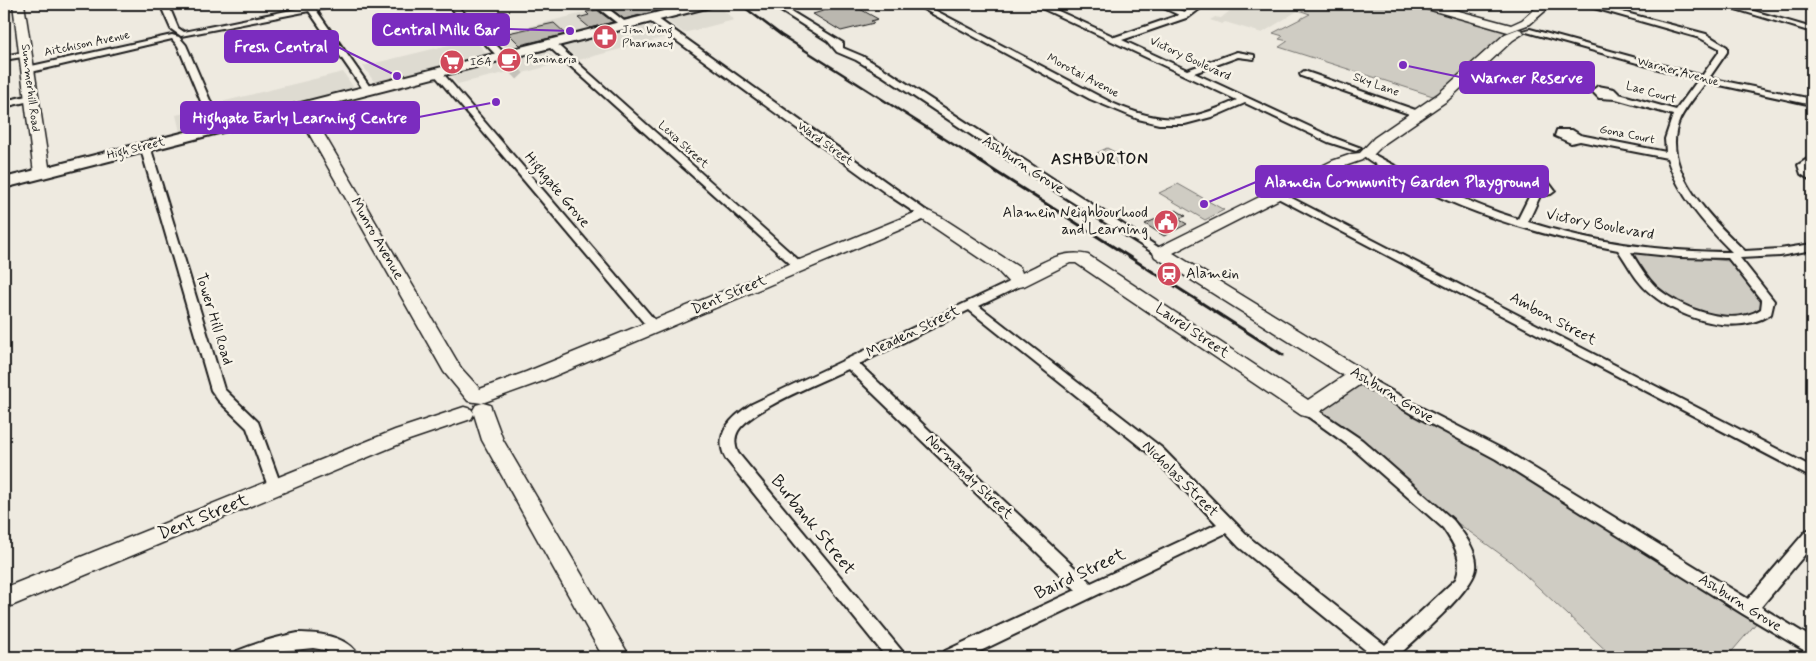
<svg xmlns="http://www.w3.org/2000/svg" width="1816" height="661" viewBox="0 0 1816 661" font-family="Mynerve,sans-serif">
	<rect width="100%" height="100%" fill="#eeeae0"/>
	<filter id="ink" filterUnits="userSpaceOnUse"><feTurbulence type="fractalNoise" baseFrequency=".02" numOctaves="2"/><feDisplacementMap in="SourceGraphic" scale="10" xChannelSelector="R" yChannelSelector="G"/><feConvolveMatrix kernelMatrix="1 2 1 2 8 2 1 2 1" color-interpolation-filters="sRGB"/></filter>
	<g filter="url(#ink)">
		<g fill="#dedbd1">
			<path d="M1240 4H1281L1299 10 1262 33 1225 22 1222 24 1210 20 1215 17 1221 18 1231 10 1227 9 1233 5 1237 6Z"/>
			<path d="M718 5 734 20 684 33 664 19Z"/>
			<path d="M592 11 608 24 507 49 493 35Z"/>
			<path d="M648 23 666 37 579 60 562 45Z"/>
			<path d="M474 39 487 54 375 83 363 66Z"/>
			<path d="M546 50 560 63 512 76 509 72 457 84 450 75Z"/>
			<path d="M343 72 354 88 224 121 217 103Z"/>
			<path d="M197 110 203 126 180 132 176 115Z"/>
		</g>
		<g fill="#cfccc3" stroke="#767470">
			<path d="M1281 4H1415L1500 27 1508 33 1436 97 1279 47 1288 41 1279 39 1283 36 1273 33 1310 14Z"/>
			<path d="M1107 148 1132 161 1121 166 1097 153Z"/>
			<path d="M1178 184 1224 210 1205 220 1159 193Z"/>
			<path d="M1639 252 1729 261 1761 300 1760 309C1738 328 1683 310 1663 293 1650 283 1641 268 1632 254Z"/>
			<path d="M1359 383 1479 448 1758 621 1727 657H1613L1510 561 1452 519 1364 443 1323 412 1321 410Z"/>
		</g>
		<g fill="#bab7af" stroke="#1c1c1c">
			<path d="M622 4H673V7L624 19 609 7Z"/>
			<path d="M846 4H851L878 19 871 21 874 23 841 31 813 14Z"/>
			<path d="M597 10 613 22 590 28 578 18 589 15 586 12Z"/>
			<path d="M554 23 566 34 520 45 508 33Z"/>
			<path d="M1176 210 1186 216 1178 219 1187 224 1164 236 1145 224Z"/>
		</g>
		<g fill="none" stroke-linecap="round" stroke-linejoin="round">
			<path stroke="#c4c1b9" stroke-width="9" stroke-dasharray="9 4.5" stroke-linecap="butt" d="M505 60 521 77"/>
			<defs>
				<g id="street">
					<path d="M160 4H168L178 28 184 32 306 7 304 4H312L313 6 337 4 336 6 316 10 372 90 371 92H365L309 11 181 36 171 29Z"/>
					<path d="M447 4H455L505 54V58H499Z"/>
					<path d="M593 4H602L628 24 621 26Z"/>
					<path d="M770 4H779L843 43V48L862 56 889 72 1167 253 1161 256 1157 255 1063 196 883 76 856 60 837 52 828 41Z"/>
					<path d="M914 4H923L1112 103C1163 125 1187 123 1237 100L1033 4H1043L1115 37 1179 15 1155 4H1165L1184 12 1197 4H1206L1189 17 1122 40 1187 70 1237 52 1254 55V59L1238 57 1194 73 1334 138 1361 148 1356 151 1328 142 1245 103 1215 116 1185 124H1159L1138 119 1090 99Z"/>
					<path d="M1580 4H1592L1706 34 1727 47V52L1709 78 1812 99V105L1706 82C1697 94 1686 107 1680 119 1658 168 1713 221 1745 251L1780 249 1812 244V250L1780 256 1740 258 1774 301 1771 314C1735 337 1681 319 1650 293 1636 282 1628 264 1618 250 1541 236 1464 213 1395 175 1385 169 1371 163 1363 155L1368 152 1371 153C1419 179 1467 203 1518 219L1531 193 1524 185C1531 178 1540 181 1549 183L1555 191 1551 194 1540 196 1528 222C1594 243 1663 252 1732 252 1704 224 1679 196 1667 158L1580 141 1571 143 1555 136 1557 130H1572L1580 135 1666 152 1665 139 1673 115 1616 99 1599 98 1592 91 1598 86 1614 89 1619 94 1676 110 1698 80 1523 31 1530 29 1702 76 1719 52V48L1700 38ZM1536 187 1542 188 1543 190ZM1631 252 1679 257 1728 258 1762 301 1761 309C1731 328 1681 309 1656 287 1646 277 1638 264 1631 252Z"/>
					<path d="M1719 4H1730L1812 28V32Z"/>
					<path d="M648 16H654L928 212 929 214 928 216H920L887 194 648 20Z"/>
					<path d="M172 35 179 37 186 45 222 128 220 130H214L212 128 178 46 172 39 27 73 23 70 27 67Z"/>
					<path d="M547 41H553L803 264 805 266 803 268H795L547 45Z"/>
					<path d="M25 52 29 54 28 56 4 60V56Z"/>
					<path d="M437 69 440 70 658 324 660 327 658 330H650L434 74V70Z"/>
					<path d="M1304 71 1421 112 1423 114 1421 116H1415L1301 76 1300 74Z"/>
					<path d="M31 95 34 96V100L4 107V101Z"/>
					<path d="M145 143 150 146 224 389 258 422 282 488 280 492 275 494 270 492 247 428 218 400 211 390 140 146Z"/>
					<path d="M1812 156V163L1808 166 1812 173V181L1801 174 1798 165Z"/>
					<path d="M1278 191 1812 467V478L1274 196 1273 194Z"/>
					<path d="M1018 278 1022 279 1024 282 1022 285 979 306 1162 448 1251 539 1385 645 1456 579C1464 559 1454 544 1443 528L1352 448 1303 413 1301 410 1303 407H1313L1362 440 1453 520C1463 533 1478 551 1476 568 1474 590 1414 640 1397 657H1374L1239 547 1226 533 968 657H942L945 651 1076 590 848 369C823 381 751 409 738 431 734 438 735 446 738 453L902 651 905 657H886L726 459C712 434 733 416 752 404ZM969 310 1152 456 1217 524 1091 583 859 364Z"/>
					<path d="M1358 372 1420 407 1506 451 1748 599 1806 531 1812 529V546L1761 607 1812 638V655L1743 614 1496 459 1410 413 1353 379 1351 376 1353 373Z"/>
					<path d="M298 633C319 633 349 636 359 657H337L325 650 313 648 283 651 262 657H234L237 651C257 643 276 637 298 633Z"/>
				</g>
				<g id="secondary">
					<path d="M13 4H24L50 173 47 176H37L34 173Z"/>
					<path d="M1415 4H1433L1511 25 1522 20 1540 4H1553L1530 24 1508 32 1417 6Z"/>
					<path d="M1518 29 1522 30 1524 33 1513 40 1448 100 1384 144 1372 156 1364 157 1362 160 1342 167 1173 253 1365 371 1368 376 1365 381 1315 415 1308 417 1301 415 1076 263H1070L1024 286 1018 287 1012 286 997 270 923 220 540 382 482 403 468 401 444 372 294 107 301 103 308 107 461 368 480 389 526 372 924 209 941 217 1020 268 1022 273C1045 262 1062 249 1088 255L1308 400 1344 376 1155 257 1153 253 1155 249 1332 161 1352 154 1360 153 1374 138 1438 94 1505 34Z"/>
					<path d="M483 403 490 405 503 440 630 657H603L482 440 474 414 471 419 409 440 4 609V588L395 430 464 407 471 409 474 413 473 410 476 405Z"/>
				</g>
				<path id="primary" d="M691 4H711L710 7 4 188V178Z"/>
			</defs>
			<use href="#street" stroke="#1c1c1c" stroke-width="4"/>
			<use href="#secondary" stroke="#1c1c1c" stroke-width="3"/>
			<use href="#primary" stroke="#1c1c1c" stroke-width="4"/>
			<use href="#street" fill="#f7f3e8" fill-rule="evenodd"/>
			<use href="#secondary" fill="#f7f3e8" fill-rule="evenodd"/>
			<use href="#primary" fill="#f7f3e8" fill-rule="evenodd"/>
			<path stroke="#1c1c1c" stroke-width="2.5" d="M740 4 781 35 981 162"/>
			<path stroke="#1c1c1c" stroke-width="3" d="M979 161 1283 355"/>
		</g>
	</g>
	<defs>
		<symbol id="pharmacy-disc" viewBox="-11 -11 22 22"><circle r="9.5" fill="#d1495b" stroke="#f7f3e8"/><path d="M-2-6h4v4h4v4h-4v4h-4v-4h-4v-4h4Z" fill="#fff"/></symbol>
		<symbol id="cafe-disc" viewBox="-11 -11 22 22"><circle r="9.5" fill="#d1495b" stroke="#f7f3e8"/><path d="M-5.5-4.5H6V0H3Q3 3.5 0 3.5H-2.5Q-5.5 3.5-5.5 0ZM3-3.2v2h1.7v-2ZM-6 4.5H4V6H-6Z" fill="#fff"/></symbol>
		<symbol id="supermarket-disc" viewBox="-11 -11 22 22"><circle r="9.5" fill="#d1495b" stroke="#f7f3e8"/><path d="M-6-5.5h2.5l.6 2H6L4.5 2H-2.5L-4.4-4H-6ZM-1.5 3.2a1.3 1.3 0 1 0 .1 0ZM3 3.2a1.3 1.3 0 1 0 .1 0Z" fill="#fff"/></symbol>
		<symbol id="civic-disc" viewBox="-11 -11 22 22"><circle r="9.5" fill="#d1495b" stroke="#f7f3e8"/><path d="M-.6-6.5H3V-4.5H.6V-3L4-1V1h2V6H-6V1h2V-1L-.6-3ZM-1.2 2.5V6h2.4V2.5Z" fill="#fff"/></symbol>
		<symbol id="station-disc" viewBox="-11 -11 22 22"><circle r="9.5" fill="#d1495b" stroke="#f7f3e8"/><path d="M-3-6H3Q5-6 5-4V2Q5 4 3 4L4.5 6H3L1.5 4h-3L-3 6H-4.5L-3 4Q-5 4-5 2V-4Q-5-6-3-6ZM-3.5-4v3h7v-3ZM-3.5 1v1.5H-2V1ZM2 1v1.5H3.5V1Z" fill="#fff"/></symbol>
	</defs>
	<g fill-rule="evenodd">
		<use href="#pharmacy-disc" x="591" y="23" width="28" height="28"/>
		<use href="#cafe-disc" x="495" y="46" width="28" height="28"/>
		<use href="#supermarket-disc" x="438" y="48" width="28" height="28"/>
		<use href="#civic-disc" x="1152" y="208" width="28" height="28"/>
		<use href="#station-disc" x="1155" y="260" width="28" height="28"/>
	</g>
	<g text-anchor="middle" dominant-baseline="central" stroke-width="5" stroke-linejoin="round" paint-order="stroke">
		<g font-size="12" fill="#1c1c1c" stroke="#f7f3e8" text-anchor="start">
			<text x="622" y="30">Jim Wong<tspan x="622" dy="14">Pharmacy</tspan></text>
			<text x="526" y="60">Panineria</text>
			<text x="470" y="62">IGA</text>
		</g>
		<g font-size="12" fill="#1c1c1c" stroke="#f7f3e8">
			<text transform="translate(87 44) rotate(-12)">Aitchison Avenue</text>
			<text transform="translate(1190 59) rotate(25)">Victory Boulevard</text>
			<text transform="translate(1678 72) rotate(15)">Warner Avenue</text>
			<text transform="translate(1083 76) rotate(28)">Morotai Avenue</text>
			<text transform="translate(1376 85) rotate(20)">Sky Lane</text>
			<text transform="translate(30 88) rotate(83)">Summerhill Road</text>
			<text transform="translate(1651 93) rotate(16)">Lae Court</text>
			<text transform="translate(1627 135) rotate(11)">Gona Court</text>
			<text transform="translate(825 144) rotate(36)">Ward Street</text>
			<text transform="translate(683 145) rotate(42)">Lexia Street</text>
			<text transform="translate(136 149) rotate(-14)">High Street</text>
		</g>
		<g font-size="15" fill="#1c1c1c" stroke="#f7f3e8">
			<text transform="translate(1023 165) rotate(33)">Ashburn Grove</text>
			<text transform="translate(557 190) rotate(50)">Highgate Grove</text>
			<text transform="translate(1600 225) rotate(11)">Victory Boulevard</text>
			<text transform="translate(377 239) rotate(60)">Munro Avenue</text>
			<text transform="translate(729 295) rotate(-23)">Dent Street</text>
			<text transform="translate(214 319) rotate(73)">Tower Hill Road</text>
			<text transform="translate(1553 319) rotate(28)">Ambon Street</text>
			<text transform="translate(1192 331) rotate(34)">Laurel Street</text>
			<text transform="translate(913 332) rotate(-26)">Meaden Street</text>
			<text transform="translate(1392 395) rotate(31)">Ashburn Grove</text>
			<text transform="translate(969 477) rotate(44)">Normandy Street</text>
			<text transform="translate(1180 479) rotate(45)">Nicholas Street</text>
			<text transform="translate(1740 603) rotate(32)">Ashburn Grove</text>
		</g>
		<g font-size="15" fill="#1c1c1c" stroke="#f7f3e8" text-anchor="end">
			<text x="1148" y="213">Alamein Neighbourhood<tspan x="1148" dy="17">and Learning</tspan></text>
			<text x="1186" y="274" text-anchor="start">Alamein</text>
		</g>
		<g font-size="16" font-weight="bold" letter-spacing="1" fill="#1c1c1c" stroke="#f7f3e8">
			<text x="1100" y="159">ASHBURTON</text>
		</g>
		<g font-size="18" fill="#1c1c1c" stroke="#f7f3e8">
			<text transform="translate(203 517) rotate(-22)">Dent Street</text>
			<text transform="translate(813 525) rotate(51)">Burbank Street</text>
			<text transform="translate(1080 574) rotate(-25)">Baird Street</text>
		</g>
	</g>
	<path fill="none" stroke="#7b2cbf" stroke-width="2" d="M570 31L509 29M397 76L338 47M1403 65L1460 77M496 102L419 117M1204 204L1256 182"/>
	<g fill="#7b2cbf" stroke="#f7f3e8" stroke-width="2">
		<circle cx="570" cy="31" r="5"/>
		<circle cx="397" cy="76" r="5"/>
		<circle cx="1403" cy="65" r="5"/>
		<circle cx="496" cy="102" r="5"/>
		<circle cx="1204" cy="204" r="5"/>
	</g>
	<g fill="#7b2cbf" stroke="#7b2cbf" stroke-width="2">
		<rect x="373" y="14" width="136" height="31" rx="5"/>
		<rect x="225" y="31" width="113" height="31" rx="5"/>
		<rect x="1460" y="62" width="134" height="31" rx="5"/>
		<rect x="181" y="102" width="238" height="31" rx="5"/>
		<rect x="1256" y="166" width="292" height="31" rx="5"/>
	</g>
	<g font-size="16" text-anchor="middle" font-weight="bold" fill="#fff">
		<text x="441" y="35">Central Milk Bar</text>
		<text x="281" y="52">Fresh Central</text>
		<text x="1527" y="83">Warner Reserve</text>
		<text x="300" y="123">Highgate Early Learning Centre</text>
		<text x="1402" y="187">Alamein Community Garden Playground</text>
	</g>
	<rect width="1816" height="661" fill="none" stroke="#f7f3e8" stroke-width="20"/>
	<rect x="10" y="10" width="1796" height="641" fill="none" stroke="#1c1c1c" stroke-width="2" filter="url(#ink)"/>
</svg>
